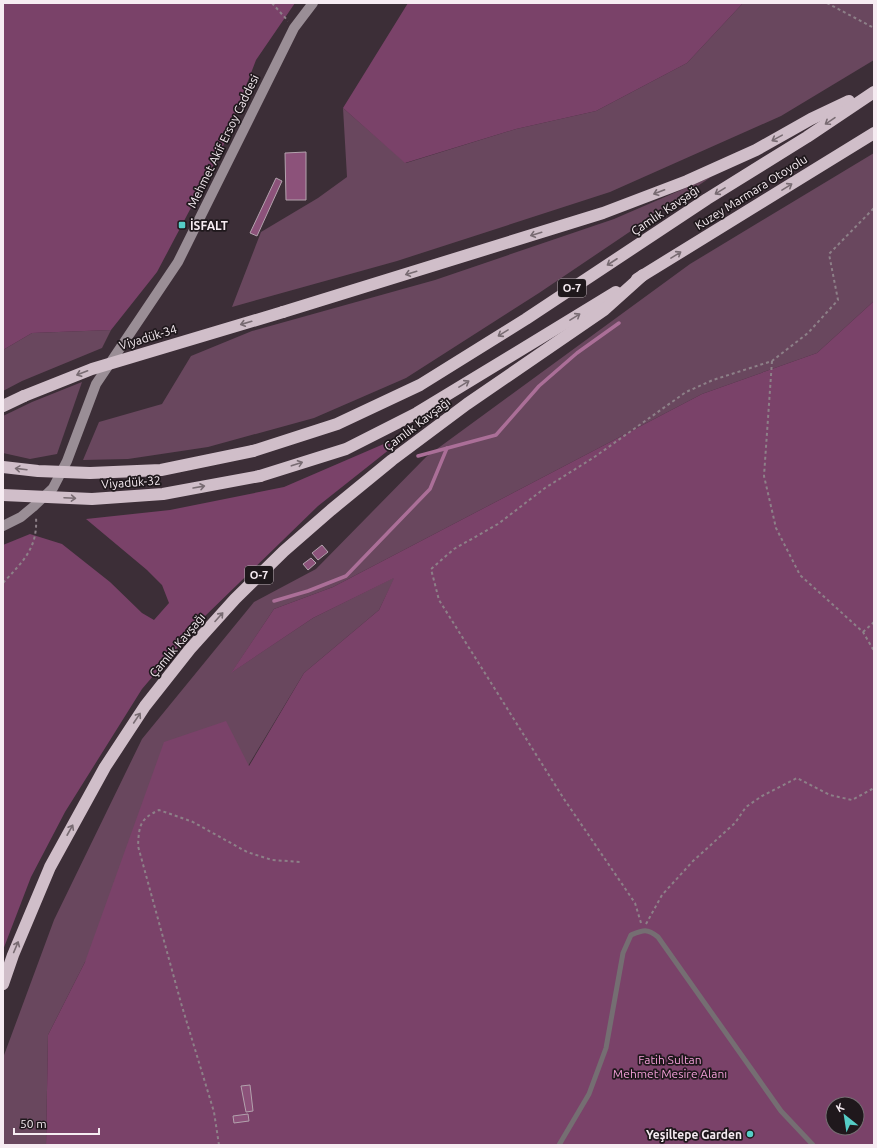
<svg xmlns="http://www.w3.org/2000/svg" width="877" height="1148" viewBox="0 0 877 1148" font-family="Ubuntu,sans-serif">
	<rect width="100%" height="100%" fill="#3c2e37"/>
	<g fill="#69475e">
		<path d="M743 3H874V60L781 116 610 192 397 261 232 307 261 232 318 198 347 177 343 108 406 163 516 129 596 111 687 63Z"/>
		<path d="M874 153V301L817 353 702 394 333 587 274 609 232 672 313 618 395 577 379 610 304 673 248 766 85 962 48 1035 46 1145H3V1058L54 920 142 739 254 602 316 569 426 457 690 264Z"/>
		<path d="M711 177 539 293 406 378 314 418 208 447 128 459 83 460 99 422 162 404 191 356 252 331 435 280 614 219Z"/>
		<path d="M111 330 102 348 22 381 3 391V350L32 333Z"/>
		<path d="M82 382 57 454 30 459 3 453V416L32 402Z"/>
	</g>
	<g fill="#7a4269" fill-rule="evenodd">
		<path d="M3 3H295L256 60 222 149 157 272 111 330 32 333 3 350Z"/>
		<path d="M408 3H743L687 63 596 111 516 129 405 163 343 108Z"/>
		<path d="M874 301V1145H46L48 1035 85 962 164 742 226 721 249 766 304 673 379 610 394 578 313 618 231 673 274 609 333 587 702 394 817 353ZM833 1104H857V1128H833Z"/>
		<path d="M386 443 390 444V449L318 506 201 620 142 689 65 812 31 877 3 950V545L30 534 62 544 110 582 142 613 154 620 169 603 162 585 147 570 86 519 170 510 284 487Z"/>
	</g>
	<g fill="none" stroke-linecap="round" stroke-linejoin="round">
		<g stroke="#ab6f98" stroke-width="3.5">
			<path d="M418 456 496 435 539 386 577 353 619 323"/>
			<path d="M274 601 308 591 346 576 430 489 447 448"/>
		</g>
	</g>
	<g fill="#8c527a" stroke="#b3a2ad">
		<path d="M306 152V200H286L285 153Z"/>
		<path d="M276 178 282 181 257 236 250 233Z"/>
		<path d="M322 545 328 552 318 560 312 553Z"/>
		<path d="M311 558 316 563 308 570 303 564Z"/>
		<path d="M250 1085 253 1111 246 1112 241 1086Z"/>
		<path d="M248 1114 249 1121 234 1123 233 1116Z"/>
	</g>
	<g fill="none" stroke-linecap="round" stroke-linejoin="round">
		<g stroke="#8d8088" stroke-width="2" stroke-dasharray="3 3" stroke-linecap="butt">
			<path d="M272 3 288 21"/>
			<path d="M827 3 874 28"/>
			<path d="M772 361 764 476 776 528 800 575 863 632 874 651"/>
			<path d="M3 583C22 562 38 549 36 517"/>
			<path d="M863 632 874 622"/>
			<path d="M641 923 635 903 564 799 439 600 431 569 454 549 498 524 545 488 593 458 686 392 713 380 772 361 808 333 838 300 829 254 874 208"/>
			<path d="M646 924 662 895 693 861 735 823 746 807 762 796 797 778 830 795 852 800 874 788"/>
			<path d="M219 1145 214 1112 181 1003 138 846C139 825 140 819 159 810L193 822 247 852 272 860 301 862"/>
		</g>
		<path stroke="#756e72" stroke-width="5" d="M559 1145 589 1094 606 1048 623 953 631 935C643 930 647 928 658 937L781 1111 813 1145"/>
		<path stroke="#9a8e96" stroke-width="10" d="M3 526 21 517 33 507 53 488 67 461 96 384 178 262 294 28 313 3"/>
		<g stroke="#d0bec9" stroke-width="12">
			<path d="M637 279 874 133"/>
			<path d="M283 312 603 213 687 181 756 150 811 119 849 101"/>
			<path d="M3 406 24 396"/>
			<path d="M253 451 337 424 420 385 526 319 707 199 807 137 874 92"/>
			<path d="M260 476 346 449 417 413 616 292"/>
			<path d="M3 984 13 955 50 867 105 767 145 706 190 649 235 599 284 551 331 510 392 460 467 404 604 310 643 275"/>
		</g>
		<g stroke="#d0bec9" stroke-width="12">
			<path d="M24 396 92 369 283 312"/>
			<path d="M3 467 38 471 90 473 161 470 253 451"/>
			<path d="M3 495 92 499 163 494 260 476"/>
		</g>
	</g>
	<defs><path id="oneway-shaft" d="M-6 0H5M1.5-3L5.5 0L1.5 3" fill="none" stroke-width="1.6" stroke-linecap="round" stroke-linejoin="round"/></defs>
	<g stroke="#786b72">
		<use href="#oneway-shaft" transform="translate(830 121) rotate(146)"/>
		<use href="#oneway-shaft" transform="translate(777 138) rotate(151)"/>
		<use href="#oneway-shaft" transform="translate(787 187) rotate(-32)"/>
		<use href="#oneway-shaft" transform="translate(720 191) rotate(148)"/>
		<use href="#oneway-shaft" transform="translate(659 192) rotate(159)"/>
		<use href="#oneway-shaft" transform="translate(536 234) rotate(163)"/>
		<use href="#oneway-shaft" transform="translate(676 255) rotate(-32)"/>
		<use href="#oneway-shaft" transform="translate(612 262) rotate(147)"/>
		<use href="#oneway-shaft" transform="translate(411 273) rotate(163)"/>
		<use href="#oneway-shaft" transform="translate(575 317) rotate(-32)"/>
		<use href="#oneway-shaft" transform="translate(246 323) rotate(164)"/>
		<use href="#oneway-shaft" transform="translate(503 333) rotate(148)"/>
		<use href="#oneway-shaft" transform="translate(82 373) rotate(159)"/>
		<use href="#oneway-shaft" transform="translate(464 384) rotate(-31)"/>
		<use href="#oneway-shaft" transform="translate(297 464) rotate(-18)"/>
		<use href="#oneway-shaft" transform="translate(21 469) rotate(-173)"/>
		<use href="#oneway-shaft" transform="translate(199 487) rotate(-10)"/>
		<use href="#oneway-shaft" transform="translate(70 498) rotate(3)"/>
		<use href="#oneway-shaft" transform="translate(219 617) rotate(-48)"/>
		<use href="#oneway-shaft" transform="translate(137 718) rotate(-56)"/>
		<use href="#oneway-shaft" transform="translate(70 830) rotate(-61)"/>
		<use href="#oneway-shaft" transform="translate(16 947) rotate(-67)"/>
	</g>
	<g fill="#55cdc6" stroke="#1f181c" stroke-width="1.5">
		<rect x="178" y="221" width="8" height="8" rx="2"/>
		<circle cx="750" cy="1134" r="4"/>
	</g>
	<g text-anchor="middle" dominant-baseline="central" stroke-width="3.5" stroke-linejoin="round" paint-order="stroke">
		<g fill="#1f181c" stroke="#b6acb2" stroke-width="1">
			<rect x="558" y="279" width="28" height="18" rx="3"/>
			<rect x="245" y="566" width="28" height="18" rx="3"/>
		</g>
		<g font-size="11" font-weight="bold" fill="#f6ecf2">
			<text x="572" y="288">O-7</text>
			<text x="259" y="575">O-7</text>
		</g>
		<g font-size="12" fill="#f6ecf2" stroke="#1f181c">
			<text transform="translate(223 141) rotate(-64)">Mehmet Akif Ersoy Caddesi</text>
			<text transform="translate(751 192) rotate(-32)">Kuzey Marmara Otoyolu</text>
			<text transform="translate(665 210) rotate(-34)">Çamlık Kavşağı</text>
			<text transform="translate(148 337) rotate(-17)">Viyadük-34</text>
			<text transform="translate(417 424) rotate(-37)">Çamlık Kavşağı</text>
			<text transform="translate(131 482) rotate(-4)">Viyadük-32</text>
			<text transform="translate(177 645) rotate(-50)">Çamlık Kavşağı</text>
		</g>
		<g font-size="12" font-weight="bold" fill="#f6ecf2" stroke="#1f181c" text-anchor="start">
			<text x="190" y="225">İSFALT</text>
			<text x="742" y="1134" text-anchor="end">Yeşiltepe Garden</text>
		</g>
		<g font-size="12" fill="#f29ed7" stroke="#1f181c">
			<text x="670" y="1059">Fatih Sultan<tspan x="670" dy="14">Mehmet Mesire Alanı</tspan></text>
		</g>
	</g>
	<rect width="877" height="1148" fill="none" stroke="#f6ecf2" stroke-width="8"/>
	<g transform="translate(845 1116) rotate(330)"><circle r="19" fill="#1f181c" stroke="#756d72"/>
	<path d="M0-3L7 15L0 10L-7 15Z" fill="#55cdc6"/>
	<text y="-6" font-size="11" font-weight="bold" text-anchor="middle" fill="#f6ecf2">K</text>
	</g>
	<path d="M14 1128v6h85v-6" fill="none" stroke="#f6ecf2" stroke-width="2"/>
	<text x="20" y="1128" font-size="12" fill="#f6ecf2" stroke="#1f181c" stroke-width="3" paint-order="stroke">50 m</text>
</svg>
